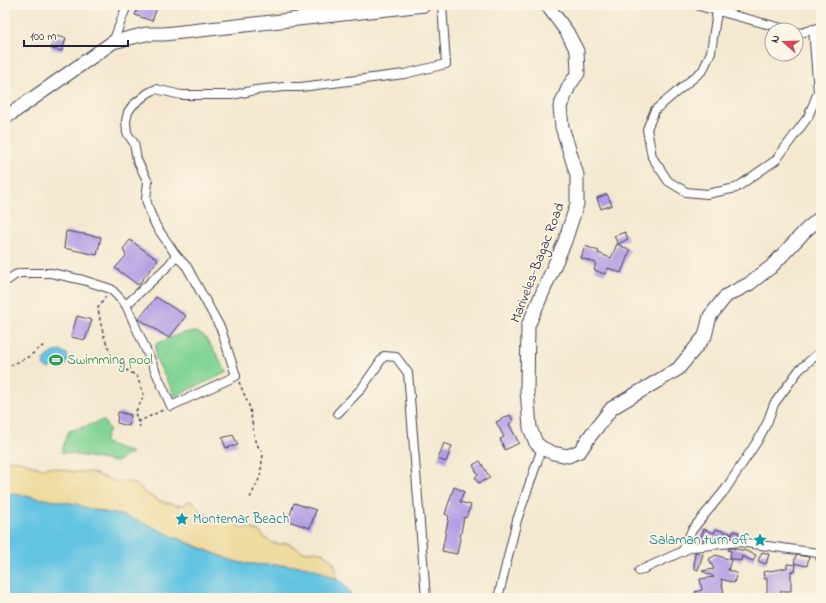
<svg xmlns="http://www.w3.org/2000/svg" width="826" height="603" viewBox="0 0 826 603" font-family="'Indie Flower',sans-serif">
	<rect width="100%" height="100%" fill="#fcf5e5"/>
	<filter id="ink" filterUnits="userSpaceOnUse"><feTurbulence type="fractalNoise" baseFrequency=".025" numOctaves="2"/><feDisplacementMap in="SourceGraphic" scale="8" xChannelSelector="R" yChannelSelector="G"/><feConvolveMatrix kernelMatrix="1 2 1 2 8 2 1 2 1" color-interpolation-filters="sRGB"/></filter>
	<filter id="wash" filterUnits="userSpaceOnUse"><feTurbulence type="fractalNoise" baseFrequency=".012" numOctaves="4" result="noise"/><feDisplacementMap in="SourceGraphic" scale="16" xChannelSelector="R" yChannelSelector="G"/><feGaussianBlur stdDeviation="0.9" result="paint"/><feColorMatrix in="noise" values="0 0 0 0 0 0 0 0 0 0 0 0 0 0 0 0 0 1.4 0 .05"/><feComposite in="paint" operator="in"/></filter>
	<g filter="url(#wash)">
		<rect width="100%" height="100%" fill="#f4e9d0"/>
		<g fill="#82d495" stroke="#527b68">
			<path d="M196 332 205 337 228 372 175 396 155 357 156 344 182 333Z"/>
			<path d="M103 420 109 429 104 442 132 453 116 462 61 452 69 431 84 427Z"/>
		</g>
		<path fill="#eeda9e" stroke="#887e6c" d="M9 460 20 461 40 468 50 467 74 472H90L114 481 130 482 137 485 147 494 162 502 176 505H184L189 501 193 502 202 513 215 518H228L234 520 241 528H249L259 531 265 538 273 543 281 544 287 543 305 552 317 551 323 553 334 563 338 579 313 568 302 566 247 564 233 561 124 516 91 509 76 504 5 493V462Z"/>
		<g fill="#64c4e2" stroke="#43738e">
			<path d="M61 351 67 354C69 362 68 365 61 369L54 365 49 369 43 366C45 355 52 352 61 351Z"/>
			<path d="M5 493 76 504 91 509 124 516 149 525 190 544 233 561 247 564 302 566 313 568 343 583 346 586 353 598H5Z"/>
		</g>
		<g id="blocks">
			<g fill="#b19be5">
				<path d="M139 5H158L152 21 135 15Z"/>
				<path d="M54 36 66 38 62 51 51 49Z"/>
				<path d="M607 194 612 205 601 209 597 198Z"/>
				<path d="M66 231 101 237 97 255 64 248Z"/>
				<path d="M625 232 628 239 618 244 614 236Z"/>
				<path d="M130 240 158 260 138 285 115 268 126 256 123 249Z"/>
				<path d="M617 244 630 250 621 273 608 268 605 274 594 270 596 263 581 258 585 246 599 251 598 253 611 258Z"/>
				<path d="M156 297 186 316 169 338 139 319Z"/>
				<path d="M77 316 92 320 85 340 71 337Z"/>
				<path d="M118 412 131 415 129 426 117 423Z"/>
				<path d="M510 415 513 421 509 424 519 443 505 450 500 439 504 437 496 422Z"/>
				<path d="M233 435 238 445 226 448 222 438Z"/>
				<path d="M444 443 452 446 446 462 438 459Z"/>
				<path d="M480 461 490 478 478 483 475 477 478 475 473 465Z"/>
				<path d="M454 487 464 491 460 502 471 505 466 518 464 517 457 554 442 551 449 516 445 514Z"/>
				<path d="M294 503 316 510 310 528 288 521Z"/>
				<path d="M704 529 714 533 716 529 733 534V531L739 532 738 535 744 537H738L712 539 708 538 707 540H704L700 539Z"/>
				<path d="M732 548 746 551 756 555 753 561 742 556 741 561 730 558 731 551 728 550V549Z"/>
				<path d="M695 552 703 554 698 570 694 568Z"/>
				<path d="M762 552 769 554 766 564 758 561Z"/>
				<path d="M716 555 731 560 728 570 737 573 734 583 721 579 725 598H697L695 592 702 590 700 579 714 577 702 571 714 569 709 559Z"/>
				<path d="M796 555 809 557 807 566 794 563Z"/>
				<path d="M787 564 796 565 795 572 791 571V591H781V594H767V578L764 579 763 572 787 568Z"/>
			</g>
		</g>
	</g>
	<g filter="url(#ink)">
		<use href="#blocks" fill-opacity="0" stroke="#424051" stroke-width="1"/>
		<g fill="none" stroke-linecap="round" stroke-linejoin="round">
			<defs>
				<g id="street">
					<path d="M700 5 699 6 789 30"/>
					<path d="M717 11 711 52 703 70 655 110 647 129 652 157 668 181 686 192 707 194 736 188 776 160 808 117 818 92 813 29"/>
					<path d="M796 32 801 33 821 27"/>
					<path d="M113 42 127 5"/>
					<path d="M5 282 15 275 21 273H51L83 280 111 289 126 305 169 265 176 255"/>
					<path d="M126 305 171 406 236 376 221 329 187 267 176 255 156 226 149 210 146 199 148 182 137 160 134 143 127 133 126 121 128 112 133 105 148 93 156 89 181 95H232L256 90 284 87H301L404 74 446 64 442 5"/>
					<path d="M338 413 362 388 384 356 396 357 408 373 426 598"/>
					<path d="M682 552 692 530 725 490 758 440 767 423 774 404 799 370 821 351"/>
					<path d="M639 571 692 547 703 546 739 542 818 553 821 559"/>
					<path d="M498 598 517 520 542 448"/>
				</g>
				<g id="primary">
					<path d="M547 5 567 32 577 51 578 73 569 86 560 107 562 127 577 175V204L565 241 528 326 527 390 530 428 536 443 542 448 553 453 568 456 580 451 590 436 612 408 678 369 705 336 710 316 726 296 749 284 771 267 806 230 821 217"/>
					<path d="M5 118 113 42 146 34H164L424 5"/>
				</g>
			</defs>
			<use href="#street" stroke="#424051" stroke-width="10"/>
			<use href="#primary" stroke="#424051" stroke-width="15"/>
			<g stroke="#424051" stroke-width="1.5" stroke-dasharray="3 3" stroke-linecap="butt">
				<path d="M106 296 98 308C101 327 106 352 121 366 125 370 132 373 137 376L144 396 135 413 140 427"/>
				<path d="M5 368 28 357 44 345"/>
				<path d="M239 382 250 408 255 441 263 454 260 477 249 500"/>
				<path d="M138 422 165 409"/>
			</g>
			<use href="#street" stroke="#fff" stroke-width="8"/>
			<use href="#primary" stroke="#fff" stroke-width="13"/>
		</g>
	</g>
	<defs>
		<symbol id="stadium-bare" viewBox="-9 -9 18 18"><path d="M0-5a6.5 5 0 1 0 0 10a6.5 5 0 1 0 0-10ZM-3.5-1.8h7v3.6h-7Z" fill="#2e9e5b" stroke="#fcf5e5" stroke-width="2.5" paint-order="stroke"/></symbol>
		<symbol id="sight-bare" viewBox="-9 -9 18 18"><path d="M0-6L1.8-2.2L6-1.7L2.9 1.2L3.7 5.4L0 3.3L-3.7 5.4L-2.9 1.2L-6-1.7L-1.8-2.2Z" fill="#0f9aa8" stroke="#fcf5e5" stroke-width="2.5" paint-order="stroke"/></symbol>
	</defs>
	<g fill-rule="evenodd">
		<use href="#stadium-bare" x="46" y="350" width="20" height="20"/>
		<use href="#sight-bare" x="172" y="509" width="20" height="20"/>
		<use href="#sight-bare" x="750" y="530" width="20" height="20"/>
	</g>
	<g text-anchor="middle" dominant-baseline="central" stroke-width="3.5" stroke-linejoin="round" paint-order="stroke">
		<g font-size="14" fill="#22223b" stroke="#fcf5e5">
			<text transform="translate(538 263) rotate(-69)">Mariveles-Bagac Road</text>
		</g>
		<g font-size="14" fill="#27864d" stroke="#fcf5e5" text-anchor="start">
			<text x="67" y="360">Swimming pool</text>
		</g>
		<g font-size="14" fill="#0d838f" stroke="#fcf5e5" text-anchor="start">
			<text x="193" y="519">Montemar Beach</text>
			<text x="749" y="540" text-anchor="end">Salaman turn off</text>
		</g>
	</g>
	<rect width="826" height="603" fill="none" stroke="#fcf5e5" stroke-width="20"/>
	<g transform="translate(784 42) rotate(290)"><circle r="19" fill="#fcf5e5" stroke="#a5a1a1"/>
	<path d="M0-3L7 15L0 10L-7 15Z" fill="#d1495b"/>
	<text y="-6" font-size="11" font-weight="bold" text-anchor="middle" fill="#22223b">N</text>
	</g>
	<path d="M24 40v6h104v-6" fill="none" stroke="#22223b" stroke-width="2"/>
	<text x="30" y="40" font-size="12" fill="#22223b" stroke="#fcf5e5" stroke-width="3" paint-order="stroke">100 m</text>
</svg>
